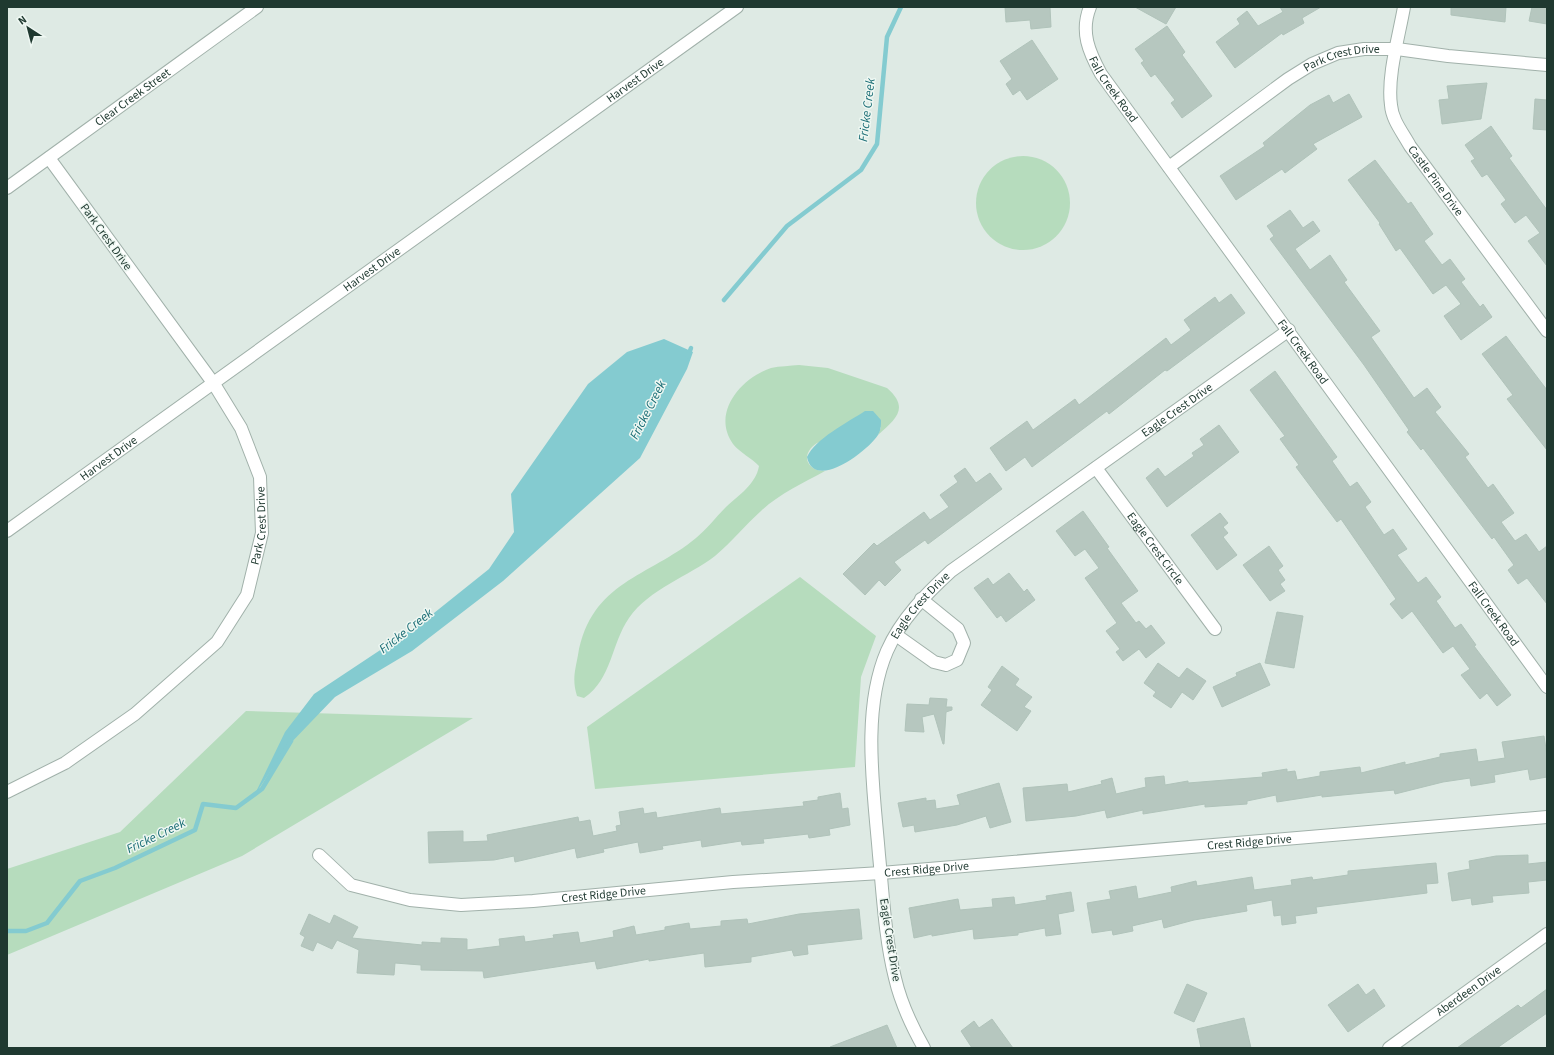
<svg xmlns="http://www.w3.org/2000/svg" width="1554" height="1055" viewBox="0 0 1554 1055" font-family="'Source Sans 3',sans-serif">
	<rect width="100%" height="100%" fill="#deeae4"/>
	<g fill="#b6dcbd">
		<circle cx="1023" cy="203" r="47"/>
		<path d="M799 365 828 368 887 388C910 408 896 419 878 435L881 427C866 431 850 435 835 439 830 440 822 441 817 443 800 454 806 471 825 471 803 483 779 494 761 511 745 525 732 542 715 556 689 576 649 589 629 618 611 644 612 679 584 698L577 696C572 680 575 671 578 655 591 581 649 577 696 538 707 529 716 517 726 507 739 495 756 484 759 466 752 458 740 453 733 444 711 413 741 378 771 368 780 366 790 366 799 365Z"/>
		<path d="M800 577 876 636 861 677 855 767 595 789 587 727Z"/>
		<path d="M246 711 473 718 242 856 7 955V869L120 832Z"/>
	</g>
	<g fill="#84cbd0">
		<path d="M664 339 693 352 687 369 640 458 503 581 412 651 335 697 286 748 254 796 285 732 314 694 424 621 489 569 514 532 511 494 588 384 627 352Z"/>
		<path d="M865 411H873L881 420C881 425 881 430 878 435 868 451 814 492 807 457 815 439 848 422 865 411Z"/>
	</g>
	<g fill="none" stroke-linecap="round" stroke-linejoin="round">
		<g stroke="#84cbd0" stroke-width="4.5">
			<path d="M724 300 787 226 861 170 877 144 887 37 901 7"/>
			<path d="M688 356 691 348"/>
			<path d="M7 931H26L47 923 80 881 115 868 195 830 203 804 236 808 262 789 291 741"/>
		</g>
	</g>
	<g fill="#b6c7bf" stroke="#b0c3ba">
		<path d="M1005 7H1050L1051 27 1031 29 1030 20 1006 22Z"/>
		<path d="M1135 7H1176L1166 24Z"/>
		<path d="M1280 7H1321L1302 18 1304 23 1283 35 1282 33 1235 68 1216 42 1240 24 1237 19 1247 11 1258 26 1283 12Z"/>
		<path d="M1451 7H1506L1505 22 1451 15Z"/>
		<path d="M1532 7H1547V24L1529 21Z"/>
		<path d="M1167 26 1185 52 1182 55 1212 96 1182 118 1171 103 1175 100 1155 74 1151 77 1141 63 1144 61 1135 49Z"/>
		<path d="M1032 40 1058 79 1027 100 1020 90 1013 95 1006 84 1012 79 1000 61Z"/>
		<path d="M1487 83 1481 119 1442 124 1439 100 1449 99 1447 86Z"/>
		<path d="M1349 94 1362 117 1313 144 1317 149 1285 173 1282 169 1236 200 1220 176 1265 146 1263 143 1310 105 1329 95 1333 103Z"/>
		<path d="M1535 99 1547 100V130L1533 129Z"/>
		<path d="M1491 126 1512 156 1509 158 1547 210V266L1528 241 1540 233 1526 215 1515 223 1501 204 1506 200 1487 174 1482 177 1471 161 1475 159 1465 145Z"/>
		<path d="M1375 160 1408 204 1411 202 1433 234 1424 241 1442 265 1450 259 1465 279 1461 282 1480 307 1483 304 1492 317 1461 340 1444 316 1461 304 1446 285 1433 294 1400 248 1396 251 1379 224 1380 223 1348 180Z"/>
		<path d="M1290 210 1303 228 1313 221 1320 231 1295 249 1310 270 1330 255 1347 280 1344 282 1380 331 1371 337 1414 398 1427 388 1441 407 1435 412 1469 454 1465 457 1488 488 1493 484 1514 513 1501 522 1515 541 1526 534 1539 552 1547 546V604L1527 578 1518 584 1508 570 1514 565 1494 537 1492 539 1423 448 1421 450 1407 432 1409 430 1364 365 1270 239 1274 236 1267 226Z"/>
		<path d="M1231 294 1245 313 1167 371 1165 370 1109 414 1107 411 1032 467 1025 457 1006 471 990 448 1027 421 1033 430 1075 399 1079 405 1166 338 1171 345 1191 330 1184 320 1215 297 1219 303Z"/>
		<path d="M1506 336 1547 390V450L1507 399 1513 395 1482 354Z"/>
		<path d="M1275 371 1337 457 1332 461 1350 487 1357 482 1371 502 1365 507 1384 535 1393 529 1407 549 1397 555 1418 583 1426 577 1441 597 1436 601 1455 628 1461 624 1476 645 1474 646 1511 695 1497 706 1487 693 1480 699 1461 675 1470 669 1453 646 1443 653 1412 611 1402 619 1390 604 1396 599 1341 519 1337 522 1296 467 1299 465 1280 439 1285 436 1250 390Z"/>
		<path d="M1219 425 1239 452 1167 507 1146 478 1158 468 1165 477 1194 456 1192 453 1204 445 1200 439Z"/>
		<path d="M965 468 976 483 990 473 1002 489 928 544 925 540 894 562 901 570 885 586 879 580 865 595 843 574 874 543 877 546 924 512 930 520 949 507 940 495 958 482 954 476Z"/>
		<path d="M1083 511 1109 547 1107 548 1138 591 1121 603 1136 623 1139 621 1146 629 1151 625 1165 643 1146 658 1139 649 1123 661 1116 652 1120 649 1106 631 1117 623 1085 578 1099 568 1085 549 1075 556 1056 531Z"/>
		<path d="M1220 513 1228 523 1223 527 1228 533 1223 537 1237 555 1217 570 1191 535Z"/>
		<path d="M1269 546 1283 566 1278 570 1285 580 1280 584 1285 591 1270 601 1243 565Z"/>
		<path d="M1009 573 1024 592 1027 589 1035 600 1006 622 1001 615 997 618 974 588 988 578 993 585Z"/>
		<path d="M1277 612 1303 616 1294 668 1265 663Z"/>
		<path d="M1158 663 1179 678 1187 668 1206 681 1193 700 1182 692 1171 708 1153 696 1156 692 1144 683Z"/>
		<path d="M1260 663 1270 685 1222 707 1213 687 1237 676 1236 673Z"/>
		<path d="M1002 666 1019 679 1015 685 1032 697 1024 707 1031 711 1017 731 981 705 992 690 988 687Z"/>
		<path d="M930 698 947 699 946 707H952V710L946 712 944 744H943L934 714 922 717 924 732 905 731 907 704 929 705Z"/>
		<path d="M1544 736 1547 755V777L1530 780 1528 769 1494 775 1495 782 1471 786 1470 778 1443 782 1395 794 1394 790 1322 797V795L1277 802 1276 795 1247 801V804L1205 807V804L1143 814V810L1107 818 1105 810 1076 816 1026 821 1023 788 1067 784 1068 792 1102 784 1101 781 1112 778 1116 794 1146 787 1145 778 1164 776 1165 785 1188 781V783L1263 777 1262 773 1287 769V772L1295 771 1297 780 1320 776V772L1360 767 1361 773 1405 762V765L1440 757V754L1476 749 1478 762 1505 758 1502 742Z"/>
		<path d="M999 783 1011 822 990 828 986 816 957 825 915 832 914 825 903 827 898 803 926 798V801L935 800 936 809 960 805 957 795Z"/>
		<path d="M840 793 842 809 848 808 850 825 829 829 830 835 809 838 808 834 763 839 764 843 742 845 741 841 702 847 701 840 662 846 663 849 640 853 638 842 603 849 604 852 577 858 575 848 515 862 514 856 494 860 429 863 428 832 463 831V842L488 841 487 835 578 817 579 822 590 820 593 836 617 831 616 826 621 825 619 812 643 808 644 814 656 812 657 818 720 808 721 814 804 806 803 802 818 800V797Z"/>
		<path d="M1528 855V864L1547 862V880L1528 882 1529 893 1492 896 1493 902 1472 905 1471 898 1452 901 1448 873 1470 869 1469 861 1496 856Z"/>
		<path d="M1436 863 1438 883 1426 884 1427 893 1316 907 1317 913 1295 916 1296 923 1282 925 1281 915 1274 916 1272 900 1246 905 1247 911 1194 920 1164 928 1162 919 1132 926 1133 931 1113 935 1112 930 1092 933 1087 903 1111 899 1109 891 1136 886 1138 899 1172 892 1171 887 1196 881 1197 886 1252 877 1254 890 1292 885 1291 880 1312 877 1313 880 1348 875V871Z"/>
		<path d="M1071 892 1074 911 1058 914 1061 934 1046 936 1045 928 1018 933V935L974 939 973 929 932 936V934L914 938 909 908 958 899 960 910 993 907 992 899 1014 897 1015 905 1047 900 1046 896Z"/>
		<path d="M859 909 862 939 807 945 808 954 794 956 792 950 751 957V962L705 967 704 953 649 961V959L597 969 595 961 484 978 483 971 421 970V965L395 963 394 975 357 973 359 950 337 940 332 949 317 942 313 951 301 946 305 937 300 934 309 914 330 924 334 915 358 927 352 938 422 945V942L441 943V938L467 939V950L500 946 499 939 524 936 525 942 554 938 553 935 578 932 580 943 614 937 613 931 634 926 636 935 665 930V927L689 923 690 929 721 926V921L747 919 748 924 799 914Z"/>
		<path d="M1187 984 1207 993 1194 1022 1174 1013Z"/>
		<path d="M1358 984 1366 995 1374 989 1385 1006 1348 1032 1328 1005Z"/>
		<path d="M1547 989V1013L1497 1048H1457L1518 1005 1521 1008Z"/>
		<path d="M1244 1018 1251 1048H1201L1197 1029Z"/>
		<path d="M992 1019 1013 1048H972L961 1031 974 1021 979 1028Z"/>
		<path d="M887 1025 897 1048H830V1047Z"/>
	</g>
	<g fill="none" stroke-linecap="round" stroke-linejoin="round">
		<defs>
			<g id="minor">
				<path id="s1" d="M1090 7C1080 32 1089 52 1101 74L1547 687"/>
				<path id="s2" d="M1404 7C1399 36 1387 76 1391 105 1392 120 1403 133 1410 146L1547 331"/>
				<path id="s3" d="M1169 167 1288 79 1312 64 1338 53 1364 49H1397L1448 56 1547 65"/>
				<path id="s4" d="M7 188 257 7"/>
				<path id="s5" d="M1096 468 1215 629"/>
				<path id="s6" d="M7 531 737 7"/>
				<path d="M896 635 934 662 946 665 957 660 964 643 958 629 921 599"/>
				<path id="s7" d="M7 792 65 763 135 714 217 642 247 595 262 533 260 477 241 428 214 384 49 158"/>
				<path id="s8" d="M319 855 351 885 410 900 461 905 533 901 733 882 881 873 1547 817"/>
				<path id="s9" d="M924 1048C911 1025 901 1004 895 978 885 938 883 896 879 855 874 792 861 711 887 651 901 619 926 594 951 571L1289 330"/>
				<path id="s10" d="M1389 1048 1547 934"/>
			</g>
		</defs>
		<use href="#minor" stroke="#a1b1aa" stroke-width="14"/>
		<use href="#minor" stroke="#fff" stroke-width="12"/>
	</g>
	<g text-anchor="middle" dominant-baseline="central" stroke-width="3" stroke-linejoin="round" paint-order="stroke">
		<g font-size="12" fill="#1f3930" stroke="#eef7f2">
			<text stroke="none"><textPath href="#s3" startOffset="207">Park Crest Drive</textPath></text>
			<text stroke="none"><textPath href="#s6" startOffset="773">Harvest Drive</textPath></text>
			<text stroke="none"><textPath href="#s1" startOffset="90">Fall Creek Road</textPath></text>
			<text stroke="none"><textPath href="#s4" startOffset="155">Clear Creek Street</textPath></text>
			<text stroke="none"><textPath href="#s2" startOffset="188">Castle Pine Drive</textPath></text>
			<text transform="translate(106 237) rotate(54)">Park Crest Drive</text>
			<text stroke="none"><textPath href="#s6" startOffset="449">Harvest Drive</textPath></text>
			<text stroke="none"><textPath href="#s1" startOffset="414">Fall Creek Road</textPath></text>
			<text stroke="none"><textPath href="#s9" startOffset="787">Eagle Crest Drive</textPath></text>
			<text stroke="none"><textPath href="#s6" startOffset="125">Harvest Drive</textPath></text>
			<text stroke="none"><textPath href="#s7" startOffset="386">Park Crest Drive</textPath></text>
			<text stroke="none"><textPath href="#s5" startOffset="100">Eagle Crest Circle</textPath></text>
			<text stroke="none"><textPath href="#s9" startOffset="463">Eagle Crest Drive</textPath></text>
			<text stroke="none"><textPath href="#s1" startOffset="738">Fall Creek Road</textPath></text>
			<text stroke="none"><textPath href="#s8" startOffset="947">Crest Ridge Drive</textPath></text>
			<text stroke="none"><textPath href="#s8" startOffset="623">Crest Ridge Drive</textPath></text>
			<text stroke="none"><textPath href="#s8" startOffset="299">Crest Ridge Drive</textPath></text>
			<text transform="translate(890 940) rotate(81)">Eagle Crest Drive</text>
			<text stroke="none"><textPath href="#s10" startOffset="98">Aberdeen Drive</textPath></text>
		</g>
		<g font-size="13" font-style="italic" fill="#1a6d75" stroke="#eef7f2">
			<text transform="translate(867 110) rotate(-83)">Fricke Creek</text>
			<text transform="translate(648 410) rotate(-63)">Fricke Creek</text>
			<text transform="translate(406 631) rotate(-38)">Fricke Creek</text>
			<text transform="translate(156 836) rotate(-26)">Fricke Creek</text>
		</g>
	</g>
	<rect width="1554" height="1055" fill="none" stroke="#1f3930" stroke-width="16"/>
	<g transform="translate(28 28) rotate(324)" stroke="#eef7f2" stroke-width="3" paint-order="stroke">
	<path d="M0-3L7 15L0 10L-7 15Z" fill="#1f3930"/>
	<text y="-6" font-size="11" font-weight="bold" text-anchor="middle" fill="#1f3930">N</text>
	</g>
</svg>
